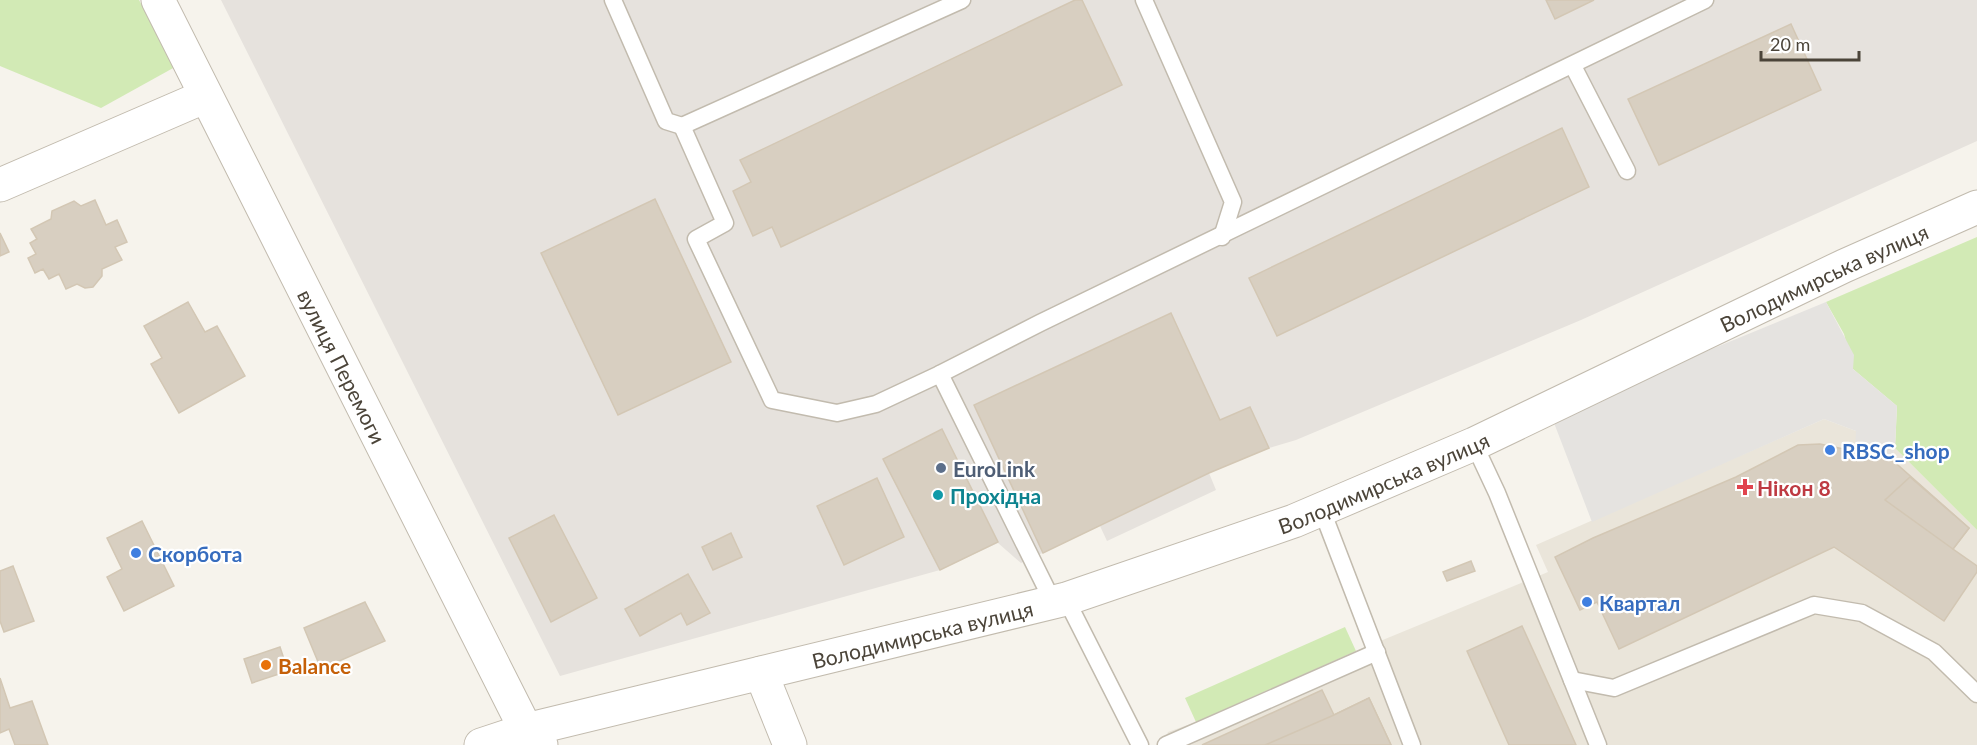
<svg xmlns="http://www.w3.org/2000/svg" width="1977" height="745" viewBox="0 0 1977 745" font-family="Lato,sans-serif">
	<rect width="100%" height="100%" fill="#f6f3ec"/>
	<path fill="#eae5da" d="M1824 419 1856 431 1891 459 1895 448 1977 530V745H1163L1168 732 1196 722 1356 651 1548 572 1536 545Z"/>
	<path fill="#e6e2dd" d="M221 0H1977V141L1581 320 1296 440 1269 448 1209 473 1216 490 1107 541 1100 526 1021 563 998 543 940 570 560 676Z"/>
	<g fill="#d2eab5">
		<path d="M0 0H139L175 67 101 108 0 66Z"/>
		<path d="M1977 237V530L1895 448 1897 406 1853 369 1844 334 1826 302Z"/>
		<path d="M1345 627 1356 651 1196 722 1185 698Z"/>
	</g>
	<path fill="#e5e3e0" d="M1826 302 1854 355 1853 369 1897 406 1895 448 1891 459 1855 452 1856 431 1824 419 1592 522 1551 415Z"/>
	<g fill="#d8cfc1" stroke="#d3c7b4" stroke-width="1.5">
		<path d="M1075 0H1082L1122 85 781 247 772 227 753 236 733 191 751 182 740 160Z"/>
		<path d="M1546 0H1594L1555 19Z"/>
		<path d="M1791 24 1821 90 1659 165 1628 99Z"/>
		<path d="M1562 128 1589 187 1277 336 1249 278Z"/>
		<path d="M655 199 731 362 618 415 541 253Z"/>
		<path d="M95 200 106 225 117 220 127 242 115 247 122 260 102 269V276L93 287 85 288 77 284 66 289 59 274 49 279 43 269 35 273 28 258 36 254 30 243 37 239 31 229 51 219 52 211 74 201 81 206Z"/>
		<path d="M0 233 9 252 0 256Z"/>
		<path d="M188 302 205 332 217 326 245 376 179 413 151 364 162 358 144 326Z"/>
		<path d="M1171 313 1220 420 1250 407 1269 448 1209 473 1043 553 974 405Z"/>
		<path d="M942 429 998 542 940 570 883 459Z"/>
		<path d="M1820 444 1891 459 1969 528 1953 549 1977 566V572L1944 621 1834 547 1619 649 1597 602 1580 610 1555 557 1593 538 1736 477 1798 445Z"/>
		<path d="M1910 477 1969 528 1953 549 1885 500Z"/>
		<path d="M877 478 904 537 844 565 817 506Z"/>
		<path d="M554 515 597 598 551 622 509 538Z"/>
		<path d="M142 521 174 586 124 611 107 577 122 569 107 538Z"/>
		<path d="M731 533 742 557 713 570 702 547Z"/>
		<path d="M1471 561 1475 571 1447 581 1443 572Z"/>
		<path d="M13 566 34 621 4 632 0 621V571Z"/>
		<path d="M688 574 710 613 687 625 681 613 640 636 625 609Z"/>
		<path d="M365 602 385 641 321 669 304 628Z"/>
		<path d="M1522 626 1563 716 1576 745H1509L1467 651Z"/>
		<path d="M280 647 288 671 252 683 244 659Z"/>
		<path d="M0 678 10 708 32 701 48 745H15L9 729 0 733Z"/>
		<path d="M1322 690 1334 715 1369 698 1391 745H1202Z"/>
		<path d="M1369 698 1391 745H1265L1334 715Z"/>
	</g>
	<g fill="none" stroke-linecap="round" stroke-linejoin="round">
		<defs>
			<g id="service">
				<path d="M613 0 666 121 682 126"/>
				<path d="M1144 0 1233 202 1222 237"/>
				<path d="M1573 66 1627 171"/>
				<path d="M940 374 876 404 837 413 772 400 696 239 725 223 682 126 962 0"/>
				<path d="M1474 444 1497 493 1598 745"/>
				<path d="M1321 508 1412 745"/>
				<path d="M1066 599 1140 745"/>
				<path d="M1053 602 940 374 1040 323 1705 0"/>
				<path d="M1572 680 1614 688 1814 605 1862 613 1934 652 1977 694"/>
				<path d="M1166 745 1377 652"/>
			</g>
			<g id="minor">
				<path d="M0 185 206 96"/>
				<path id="s1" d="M761 673 1066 599 1294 521 1474 444 1844 266 1977 207"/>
				<path d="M481 745 526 730"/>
			</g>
			<g id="tertiary">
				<path id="s2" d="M158 0 526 730 541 745"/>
				<path d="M526 730 761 673 790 745"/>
			</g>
		</defs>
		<use href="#service" stroke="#c2bbae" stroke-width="19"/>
		<use href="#minor" stroke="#c2bbae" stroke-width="35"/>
		<use href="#tertiary" stroke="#c2bbae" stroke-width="35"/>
		<use href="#service" stroke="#fff" stroke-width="16"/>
		<use href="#minor" stroke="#fff" stroke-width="33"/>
		<use href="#tertiary" stroke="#fff" stroke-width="33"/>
	</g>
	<g fill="#3f7fe0" stroke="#fff" stroke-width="2">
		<circle cx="1830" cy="450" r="6"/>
		<circle cx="136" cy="553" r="6"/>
		<circle cx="1587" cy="602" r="6"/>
	</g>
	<circle fill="#5c6f8a" stroke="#fff" stroke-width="2" cx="941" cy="468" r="6"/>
	<path fill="#e0444e" stroke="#fff" stroke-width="2" d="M1742 478h6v6h6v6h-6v6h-6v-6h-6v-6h6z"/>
	<circle fill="#0f9aa8" stroke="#fff" stroke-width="2" cx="938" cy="495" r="6"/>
	<circle fill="#e8710a" stroke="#fff" stroke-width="2" cx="266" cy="665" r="6"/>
	<g text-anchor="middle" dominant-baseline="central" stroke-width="4.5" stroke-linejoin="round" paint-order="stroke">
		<g font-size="21" fill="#4b4439" stroke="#fff">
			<text stroke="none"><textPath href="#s1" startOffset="1138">Володимирська вулиця</textPath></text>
			<text stroke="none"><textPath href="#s2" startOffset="410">вулиця Перемоги</textPath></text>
			<text stroke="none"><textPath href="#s1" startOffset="652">Володимирська вулиця</textPath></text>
			<text stroke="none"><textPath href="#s1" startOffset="166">Володимирська вулиця</textPath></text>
		</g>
		<g font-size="21" font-weight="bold" fill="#366cbe" stroke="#fff" text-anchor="start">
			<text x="1842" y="450">RBSC_shop</text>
			<text x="148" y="553">Скорбота</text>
			<text x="1599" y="602">Квартал</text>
		</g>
		<g font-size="21" font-weight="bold" fill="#4e5e75" stroke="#fff" text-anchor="start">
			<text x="953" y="468">EuroLink</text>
		</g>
		<g font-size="21" font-weight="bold" fill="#be3a42" stroke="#fff" text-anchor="start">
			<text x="1757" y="487">Нікон 8</text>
		</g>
		<g font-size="21" font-weight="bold" fill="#0d838f" stroke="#fff" text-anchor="start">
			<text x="950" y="495">Прохідна</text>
		</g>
		<g font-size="21" font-weight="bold" fill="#c56008" stroke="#fff" text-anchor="start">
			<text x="278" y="665">Balance</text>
		</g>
	</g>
	<path d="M1761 51v9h98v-9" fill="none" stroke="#4b4439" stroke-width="3"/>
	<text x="1770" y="51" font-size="18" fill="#4b4439" stroke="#ffffff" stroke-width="4.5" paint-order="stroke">20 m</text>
</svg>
